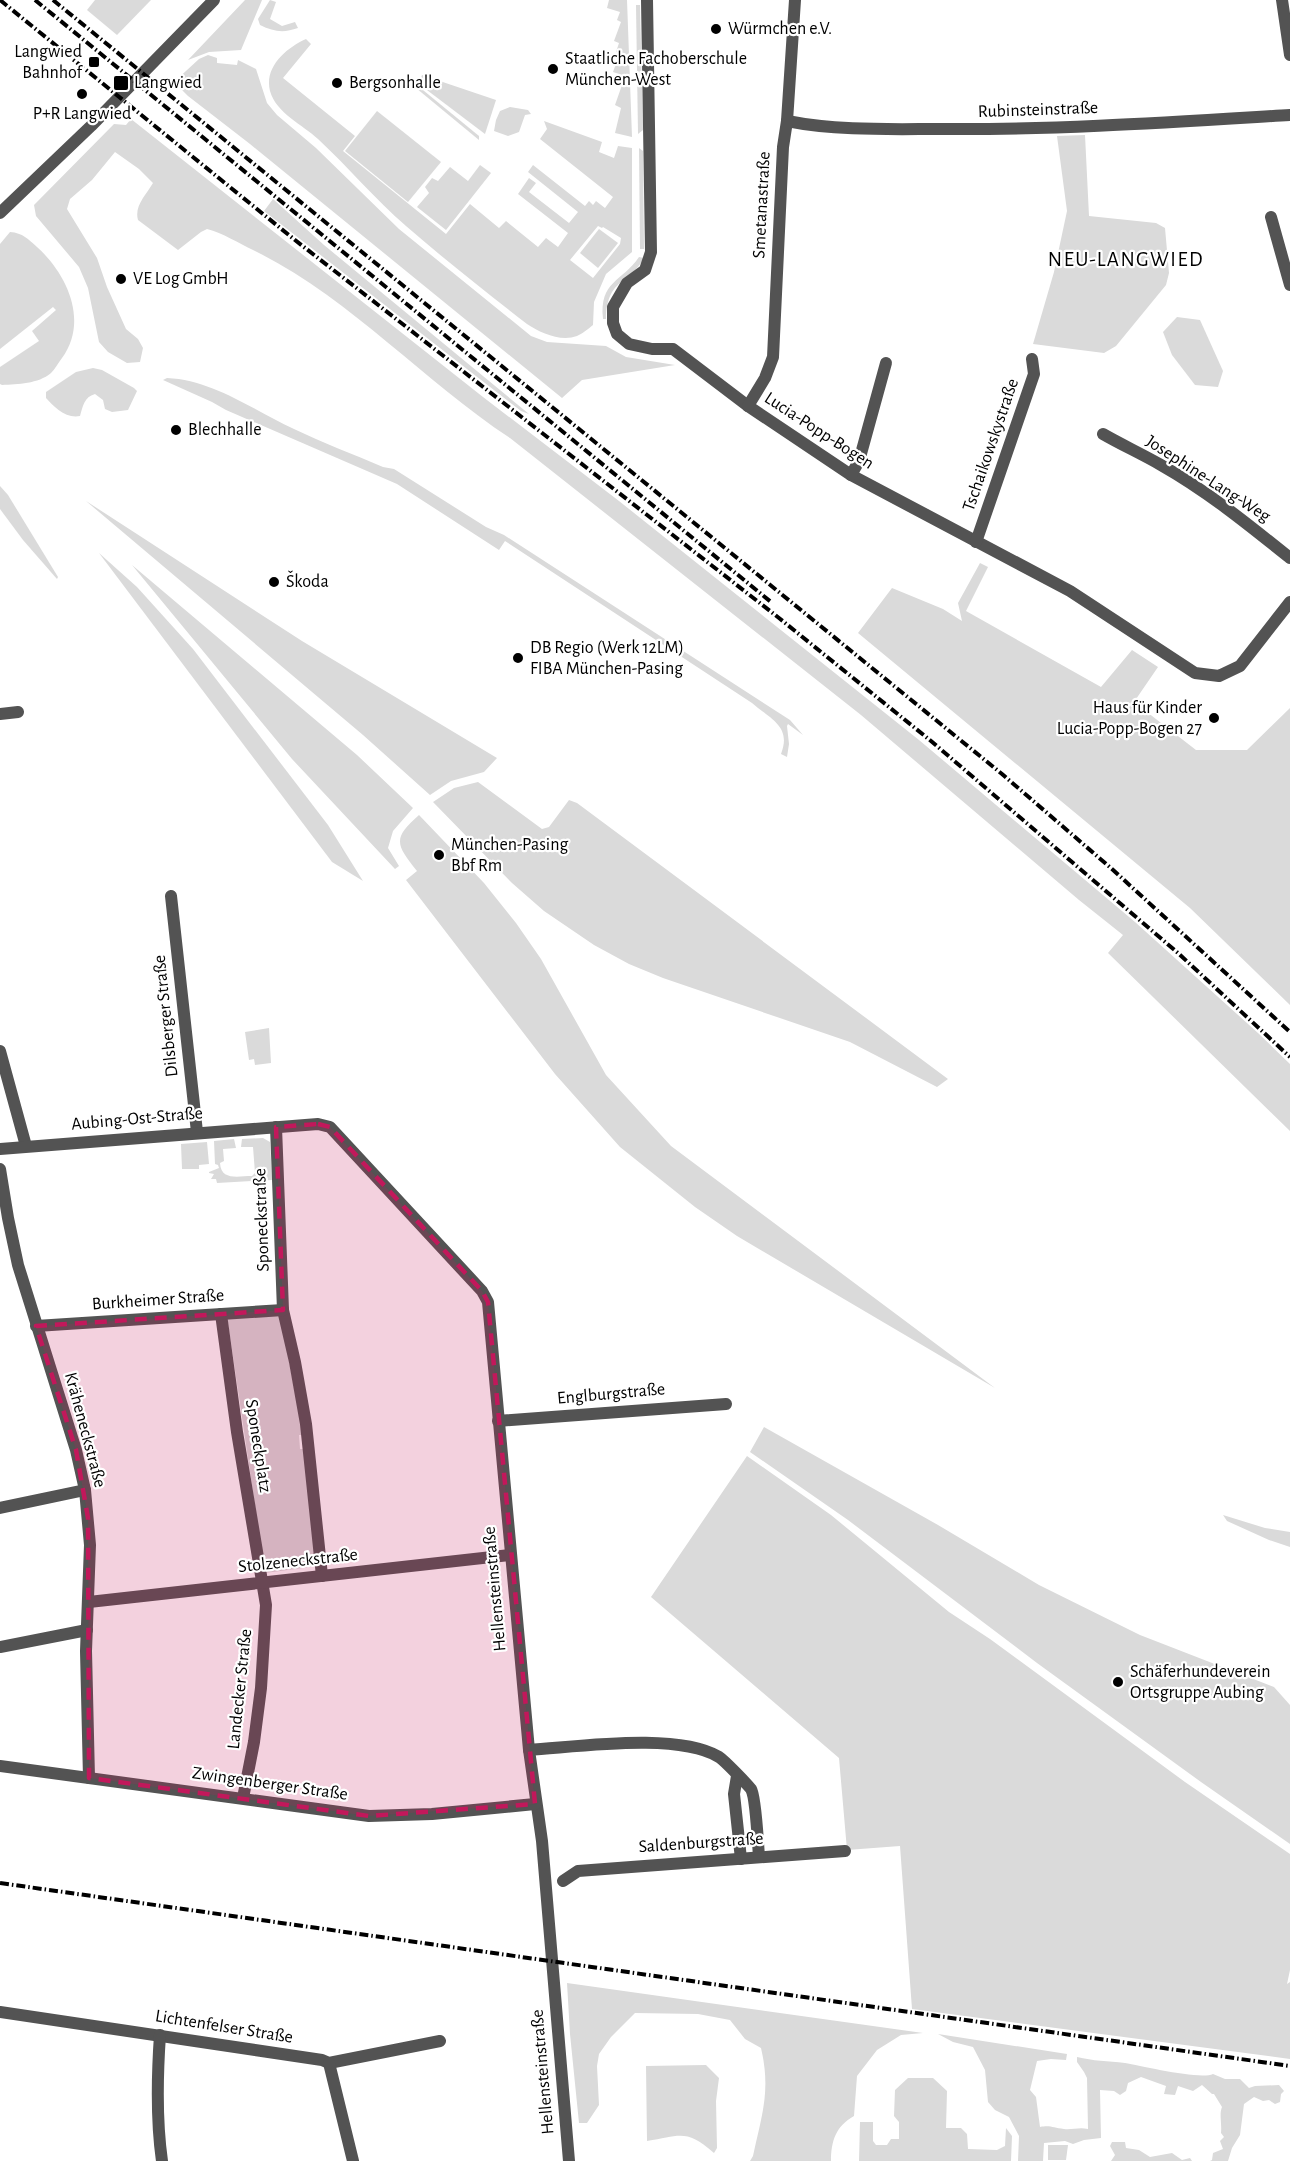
<svg xmlns="http://www.w3.org/2000/svg" width="1290" height="2161" viewBox="0 0 1290 2161" font-family="'Alegreya Sans',sans-serif">
	<rect width="100%" height="100%" fill="#fff"/>
	<g fill="#dadada" fill-rule="evenodd">
		<path d="M95 0H151L117 35 87 10Z"/>
		<path d="M245 0H262L241 50 209 52 188 60Z"/>
		<path d="M270 0 276 2 270 19 282 26 295 22 298 28C284 33 274 32 260 25L258 19Z"/>
		<path d="M609 0H627L632 137 615 133 621 108 615 105 622 85 619 84 622 75 613 72 620 53 616 52 619 43 614 41 621 22 617 20 620 12 607 8Z"/>
		<path d="M636 5H640L643 130 638 134Z"/>
		<path d="M306 39 311 44 283 78 355 136 343 151 446 234 470 204 499 228 506 221 538 247 546 238 558 247 568 233 518 194 529 178 536 183 529 192 569 223 578 212 528 172 533 165 585 206 589 201 593 205 596 201 605 208 613 197 540 139 547 129 544 121 602 142 599 152 614 158 618 146 632 148V252L606 274 594 302 593 325C588 329 582 334 577 336 561 342 540 333 527 324 486 292 445 260 406 226 375 199 348 167 318 139 303 125 276 113 270 91 264 67 286 48 306 39ZM598 226 602 228 603 227 621 238 620 244 593 278 570 260Z"/>
		<path d="M208 55 217 58V63L237 65 238 60 256 69 267 103 277 115 316 148 399 229 531 336 547 342 606 346 626 357 675 365 582 380 562 398 250 144 188 96 174 82 199 59Z"/>
		<path d="M422 75 496 100 485 134 419 84Z"/>
		<path d="M418 86 479 136V140L416 88Z"/>
		<path d="M510 107 528 110 531 114 525 115 519 132 508 136 494 131 496 120 500 111Z"/>
		<path d="M377 111 441 162 408 202 345 151Z"/>
		<path d="M131 119 483 397 619 501 919 740 1135 922 1258 1033 1290 1064V1131L1108 953 1123 935 1079 900 861 715 510 438C422 380 348 296 253 250 238 243 223 233 207 229L201 232 178 250 138 220C134 206 146 195 153 183L139 169 115 152 92 180 70 199 67 209 97 258 107 287 126 329 138 339 143 348 140 362 127 363 108 352 99 342 88 288 79 267 36 216 34 205 114 124 126 125Z"/>
		<path d="M1085 135 1089 216 1156 223 1165 228 1169 273 1166 285 1116 346 1104 353 1033 344 1054 272 1067 211 1057 136Z"/>
		<path d="M639 148 643 151 644 249H640Z"/>
		<path d="M480 165 491 173 446 230 417 207 429 193 425 187 432 178 438 181 450 167 468 181Z"/>
		<path d="M273 199 324 245 529 414 521 411 264 211Z"/>
		<path d="M599 229 618 243 598 268 580 253Z"/>
		<path d="M10 232C23 233 28 239 37 247 67 274 89 321 62 358 58 363 55 369 51 373 38 384 18 384 2 385L0 384V367L39 341 32 331 56 310 53 307 0 349V244Z"/>
		<path d="M639 257 644 258C629 285 607 278 606 319H603C599 281 622 282 639 257Z"/>
		<path d="M1177 317 1200 320 1223 371 1218 387 1195 385 1172 355 1163 332Z"/>
		<path d="M93 368 102 370 134 388 137 391 128 410 112 412 105 409 103 400 95 394C84 397 83 406 80 416 66 419 54 407 46 398V392L76 372Z"/>
		<path d="M167 378C213 380 253 410 294 429 323 443 353 454 383 467L394 469 486 527 504 535 790 720 803 735 788 724 787 726 789 744 787 757 781 754C792 726 770 719 752 703L505 541 499 550 397 484 226 410 212 402 163 380Z"/>
		<path d="M0 486 8 495 58 577 57 579 23 540 0 509Z"/>
		<path d="M86 501 302 641 497 758 484 772 451 781 430 795 363 735Z"/>
		<path d="M99 553 137 587 193 649 328 825 363 881 332 862Z"/>
		<path d="M980 563 988 567 966 611 1101 687 1132 650 1158 667 1134 702 1196 750H1247L1290 708V1005L1190 908 858 633 892 588 943 609 962 621 958 603Z"/>
		<path d="M132 565 357 755 413 808 393 831 388 848 399 866 395 869 292 759Z"/>
		<path d="M478 782 542 829 549 827 569 800 577 803 948 1079 937 1087 850 1042 663 978 629 964 594 945 544 911 512 883 433 802 454 788Z"/>
		<path d="M419 815 484 883 516 923 541 959 606 1075 671 1146 995 1388 737 1236 695 1207 620 1147 555 1074 406 880 417 871C396 844 392 839 419 815Z"/>
		<path d="M269 1028 271 1063 255 1065 254 1059 249 1060 245 1032Z"/>
		<path d="M263 1138 270 1142 272 1180 217 1183 216 1179H211L214 1174 209 1173V1172L219 1168 218 1165 215 1164 214 1141 234 1139 236 1148 223 1149 224 1161 220 1163C221 1181 238 1176 252 1176L255 1173 253 1147H241L242 1139Z"/>
		<path d="M207 1142 209 1164 199 1165V1169H182L181 1144Z"/>
		<path d="M280 1314 303 1435H299L300 1449H304L315 1555 310 1567 265 1573 227 1316Z"/>
		<path d="M764 1427 938 1525 1039 1585 1140 1635 1274 1687 1290 1705V1844L1201 1782 1037 1663 848 1520 750 1452Z"/>
		<path d="M747 1456 831 1515 949 1612 990 1639 1185 1782 1290 1854V1970L1287 1984 1290 1982V2059L912 2009 900 1846 847 1850 839 1758 651 1597Z"/>
		<path d="M1223 1515 1265 1528 1290 1532V1547L1269 1540 1227 1521Z"/>
		<path d="M567 1983 923 2033 901 2035 877 2050 857 2076 854 2116C836 2126 831 2141 831 2161H750L753 2156C762 2114 771 2091 761 2048L745 2039 730 2020 698 2014 635 2013 611 2037 599 2054 597 2066 599 2105 587 2123H579L570 2034Z"/>
		<path d="M938 2034 1067 2054 1066 2060 1051 2059 1037 2061 1030 2090 1036 2097 1040 2127C1051 2125 1053 2128 1064 2129 1072 2130 1079 2127 1088 2129L1087 2078 1084 2072 1077 2062V2057C1093 2061 1108 2061 1125 2063 1142 2066 1200 2080 1213 2074L1225 2079H1240L1249 2088 1255 2086 1279 2085 1284 2091 1281 2094 1280 2102 1275 2104 1269 2100 1263 2101 1254 2097 1244 2104 1240 2135 1232 2148 1228 2161H1210L1212 2160 1213 2153 1223 2149 1220 2141 1224 2137 1221 2133C1222 2123 1219 2114 1222 2107L1214 2094H1212L1202 2085 1193 2091 1178 2086 1175 2095 1164 2094 1166 2086 1141 2077 1128 2083 1126 2091 1120 2095 1114 2091 1100 2090 1101 2138 1084 2140 1073 2144 1065 2141 1044 2143 1043 2161H1018L1019 2136 1009 2117 995 2110 988 2102 985 2070 973 2047 953 2042Z"/>
		<path d="M706 2065 719 2078 716 2101 717 2148 714 2153C687 2129 681 2135 647 2141L646 2066Z"/>
		<path d="M908 2078H933L947 2091 946 2128H961L967 2134 968 2149 997 2150 1005 2146 1006 2128 1012 2136 1011 2161H859L860 2122H873V2141L876 2145H887L891 2139H899V2122L894 2116 895 2090Z"/>
		<path d="M1112 2142H1125L1126 2148 1139 2150 1150 2157 1172 2153 1182 2160 1190 2158 1192 2161H1111L1115 2155 1110 2146Z"/>
		<path d="M1048 2145H1068L1066 2160H1048Z"/>
	</g>
	<g fill="none" stroke-linecap="round" stroke-linejoin="round">
		<g stroke="#535353" stroke-width="12">
			<path d="M647 0 651 252 645 270 627 283 613 307V323L617 334 629 344 652 349H673L748 406 851 475 1070 591 1195 673 1219 676 1240 666 1290 602"/>
			<path d="M1282 0 1290 55"/>
			<path d="M787 121C837 131 890 129 941 129 1057 130 1174 122 1290 115"/>
			<path d="M1271 217 1290 285"/>
			<path d="M748 406 765 378 773 357 783 147 787 121 795 0"/>
			<path d="M1103 434C1122 445 1142 454 1161 465 1207 491 1249 525 1290 558"/>
			<path d="M851 475 859 461 886 363"/>
			<path d="M976 542 1034 374 1032 359"/>
			<path d="M0 714 18 712"/>
			<path d="M171 896 197 1132"/>
			<path d="M0 1051 26 1146"/>
			<path d="M276 1127 283 1310 295 1362 306 1424 322 1576"/>
			<path d="M0 1149 318 1124 330 1127 482 1291 488 1302 529 1750 542 1841 569 2161"/>
			<path d="M0 1169 8 1218 18 1265 76 1450 85 1490 90 1545 86 1651 89 1778"/>
			<path d="M221 1314 237 1432 266 1605 261 1688 254 1742 243 1798"/>
			<path d="M36 1326 283 1310"/>
			<path d="M498 1421 726 1404"/>
			<path d="M0 1508 85 1490"/>
			<path d="M89 1602 510 1555"/>
			<path d="M0 1647 87 1630"/>
			<path d="M529 1750C578 1747 677 1732 719 1757 725 1761 746 1783 751 1789 756 1797 758 1845 759 1857"/>
			<path d="M0 1766 369 1816 432 1814 535 1804"/>
			<path d="M737 1776 734 1794 741 1859"/>
			<path d="M563 1881 578 1871 845 1851"/>
			<path d="M0 2012 322 2060 329 2063 440 2041"/>
			<path d="M160 2035C157 2078 156 2119 162 2161"/>
			<path d="M329 2063 353 2161"/>
		</g>
		<path stroke="#535353" stroke-width="12" d="M0 213 91 126 214 0"/>
		<g stroke="#000" stroke-width="4" stroke-dasharray="9 3 1.5 3" stroke-linecap="butt">
			<path d="M0 0 295 240 779 618 931 741 1178 953 1290 1057"/>
			<path d="M35 0 771 602"/>
			<path d="M53 0 1002 774 1112 869 1290 1032"/>
			<path d="M0 1883 1290 2066"/>
		</g>
	</g>
	<path fill="#c2185b" fill-opacity="0.2" stroke="#c2185b" stroke-width="4.5" stroke-dasharray="12 8" stroke-linejoin="round" d="M318 1124 330 1127 482 1291 488 1302 535 1804 369 1816 89 1778 88 1518 76 1450 36 1326 283 1310 276 1127Z"/>
	<g fill="#000" stroke="#fff" stroke-width="2">
		<circle cx="716" cy="29" r="6"/>
		<rect x="88" y="56" width="12" height="12" rx="3"/>
		<circle cx="553" cy="69" r="6"/>
		<rect x="113" y="75" width="16" height="16" rx="3"/>
		<circle cx="337" cy="83" r="6"/>
		<circle cx="82" cy="94" r="6"/>
		<circle cx="121" cy="279" r="6"/>
		<circle cx="176" cy="430" r="6"/>
		<circle cx="274" cy="582" r="6"/>
		<circle cx="518" cy="658" r="6"/>
		<circle cx="1214" cy="718" r="6"/>
		<circle cx="439" cy="855" r="6"/>
		<circle cx="1118" cy="1682" r="6"/>
	</g>
	<g text-anchor="middle" dominant-baseline="central" stroke-width="4.5" stroke-linejoin="round" paint-order="stroke">
		<g font-size="18" fill="#000" stroke="#fff" text-anchor="start">
			<text x="728" y="29">Würmchen e.V.</text>
			<text x="82" y="52" text-anchor="end">Langwied<tspan x="82" dy="21">Bahnhof</tspan></text>
			<text x="565" y="59">Staatliche Fachoberschule<tspan x="565" dy="21">München-West</tspan></text>
			<text x="134" y="83">Langwied</text>
			<text x="349" y="83">Bergsonhalle</text>
			<text x="82" y="114" text-anchor="middle">P+R Langwied</text>
			<text x="133" y="279">VE Log GmbH</text>
			<text x="188" y="430">Blechhalle</text>
			<text x="286" y="582">Škoda</text>
			<text x="530" y="648">DB Regio (Werk 12LM)<tspan x="530" dy="21">FIBA München-Pasing</tspan></text>
			<text x="1202" y="708" text-anchor="end">Haus für Kinder<tspan x="1202" dy="21">Lucia-Popp-Bogen 27</tspan></text>
			<text x="451" y="845">München-Pasing<tspan x="451" dy="21">Bbf Rm</tspan></text>
			<text x="1130" y="1672">Schäferhundeverein<tspan x="1130" dy="21">Ortsgruppe Aubing</tspan></text>
		</g>
		<g font-size="18" fill="#000" stroke="#fff">
			<text transform="translate(1038 110) rotate(-2)">Rubinsteinstraße</text>
			<text transform="translate(762 205) rotate(-87)">Smetanastraße</text>
			<text transform="translate(819 431) rotate(33)">Lucia-Popp-Bogen</text>
			<text transform="translate(991 445) rotate(-71)">Tschaikowskystraße</text>
			<text transform="translate(1208 479) rotate(33)">Josephine-Lang-Weg</text>
			<text transform="translate(166 1016) rotate(-96)">Dilsberger Straße</text>
			<text transform="translate(137 1119) rotate(-5)">Aubing-Ost-Straße</text>
			<text transform="translate(262 1220) rotate(-92)">Sponeckstraße</text>
			<text transform="translate(158 1300) rotate(-4)">Burkheimer Straße</text>
			<text transform="translate(611 1394) rotate(-5)">Englburgstraße</text>
			<text transform="translate(85 1430) rotate(75)">Kräheneckstraße</text>
			<text transform="translate(258 1446) rotate(81)">Sponeckplatz</text>
			<text transform="translate(298 1561) rotate(-6)">Stolzeneckstraße</text>
			<text transform="translate(495 1589) rotate(-95)">Hellensteinstraße</text>
			<text transform="translate(240 1689) rotate(-84)">Landecker Straße</text>
			<text transform="translate(270 1784) rotate(8)">Zwingenberger Straße</text>
			<text transform="translate(701 1843) rotate(-4)">Saldenburgstraße</text>
			<text transform="translate(224 2027) rotate(9)">Lichtenfelser Straße</text>
			<text transform="translate(543 2072) rotate(-95)">Hellensteinstraße</text>
		</g>
		<g font-size="21" letter-spacing="1.5" fill="#000" stroke="#fff">
			<text x="1126" y="259">NEU-LANGWIED</text>
		</g>
	</g>
</svg>
